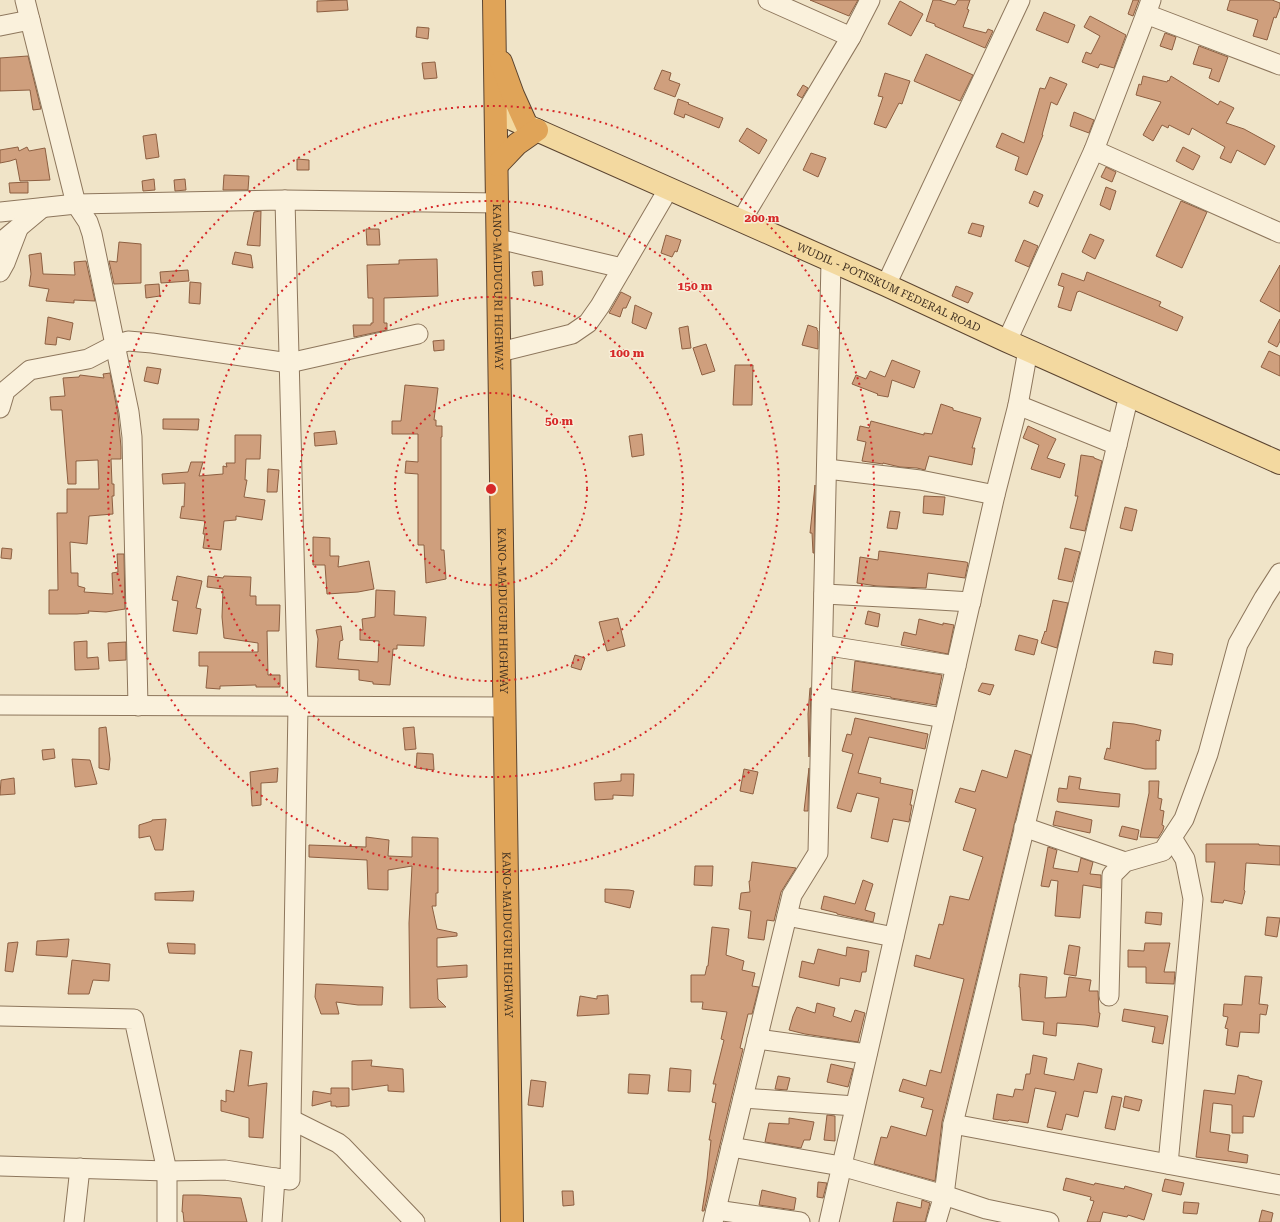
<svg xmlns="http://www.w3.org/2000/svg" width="1280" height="1222" viewBox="0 0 1280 1222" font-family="'Roboto Serif',serif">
	<rect width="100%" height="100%" fill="#f0e4c8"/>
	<g fill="#cf9f7d" stroke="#8d5f41">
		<path d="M347 0 348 10 317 12V1Z"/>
		<path d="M810 0H858L849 16Z"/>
		<path d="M933 0H939L955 5 958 0H970L967 9 969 10 963 27 986 33 988 29 993 31 985 48 935 26V24L926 21Z"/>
		<path d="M1133 0H1139L1133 16 1128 14Z"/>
		<path d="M1230 0H1272L1280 3V7L1276 18 1274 17 1267 40 1253 36 1258 20 1227 10Z"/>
		<path d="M900 1 923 14 911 36 888 24Z"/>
		<path d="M1044 12 1075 25 1068 43 1036 30Z"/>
		<path d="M1090 16 1126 35 1114 68 1100 64 1098 68 1082 62 1086 52 1091 54 1100 36 1084 27Z"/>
		<path d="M417 27 429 28 428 39 416 37Z"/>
		<path d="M1165 33 1176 37 1172 50 1160 46Z"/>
		<path d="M1199 46 1228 57 1219 82 1209 78 1212 69 1193 64Z"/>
		<path d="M926 54 973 75 960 101 914 81Z"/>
		<path d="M28 56 41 109 33 110 30 90 0 91V58Z"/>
		<path d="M435 62 437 78 424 79 422 63Z"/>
		<path d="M662 70 671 73 669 80 680 84 675 97 654 89Z"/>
		<path d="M885 73 910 81 902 104 899 103 886 128 874 124 883 97 878 96Z"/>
		<path d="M1143 76 1167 82 1168 80 1169 81 1171 76 1218 105 1220 101 1234 108 1226 123 1244 129 1275 146 1265 165 1237 150 1231 163 1220 158 1225 147 1192 128 1189 135 1169 125 1168 128 1162 125 1153 141 1143 135 1161 102 1136 95 1139 84 1141 85Z"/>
		<path d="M1050 77 1067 84 1057 105 1051 102 1042 135H1043L1027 175 1015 170 1019 157 996 147 1002 133 1024 143 1040 88 1045 89Z"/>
		<path d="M803 85 808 88 802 98 797 95Z"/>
		<path d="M678 99 689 103 688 104 723 118 719 128 685 114 684 118 674 114Z"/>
		<path d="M1074 112 1094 120 1089 133 1070 126Z"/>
		<path d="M747 128 767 140 759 154 739 141Z"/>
		<path d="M156 134 159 157 146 159 143 136Z"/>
		<path d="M18 147 19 151 27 147 29 151 45 148 50 180 20 181 16 159 10 161 0 163V150Z"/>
		<path d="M1183 147 1200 156 1193 170 1176 161Z"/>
		<path d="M811 153 826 158 818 177 803 170Z"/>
		<path d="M297 159 309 160V170H297Z"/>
		<path d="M1106 167 1116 172 1112 182 1101 177Z"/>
		<path d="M224 175 249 176 248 190H223Z"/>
		<path d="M154 179 155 190 143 191 142 181Z"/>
		<path d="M185 179 186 190 175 191 174 180Z"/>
		<path d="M28 182V193H10L9 183Z"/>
		<path d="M1106 187 1116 191 1110 210 1100 205Z"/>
		<path d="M1034 191 1043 195 1038 207 1029 203Z"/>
		<path d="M1181 201 1207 212 1182 268 1156 256Z"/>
		<path d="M261 211 260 246 247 245 254 212Z"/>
		<path d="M972 223 984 226 981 237 968 233Z"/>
		<path d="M366 229H379L380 245H367Z"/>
		<path d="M1090 234 1104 240 1095 259 1082 252Z"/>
		<path d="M666 235 681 240 677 252 675 251 672 257 661 253Z"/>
		<path d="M1024 240 1038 246 1029 267 1015 261Z"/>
		<path d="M119 242 141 244V283L114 284 109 261 117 262Z"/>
		<path d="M235 252 251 255 253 268 232 264Z"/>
		<path d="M41 253 43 274 75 275 74 262 86 261 95 301 74 300V303L46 301 49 289 29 286 31 274 29 255Z"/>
		<path d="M437 259 438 296 384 298V323H387V330L354 337 353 325H371V323H373V298H368L367 265 399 264V260Z"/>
		<path d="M1280 265V312L1260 301Z"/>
		<path d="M188 270 189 281 161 283 160 272Z"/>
		<path d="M542 271 543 285 534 286 532 272Z"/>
		<path d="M1087 272 1161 302 1159 306 1183 317 1177 331 1153 321 1079 291 1078 292H1077L1071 311 1058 307 1064 287 1058 285 1062 273 1084 281Z"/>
		<path d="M190 282 201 283 200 304 189 303Z"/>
		<path d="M159 284 160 296 146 298 145 285Z"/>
		<path d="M956 286 973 293 968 303 952 296Z"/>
		<path d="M621 292 631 297 626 308H623L620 317 609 313Z"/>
		<path d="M635 305 652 313 646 329 632 323Z"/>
		<path d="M48 317 73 323 70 340 57 337 56 345 45 344Z"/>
		<path d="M1280 319V341L1277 347 1268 342Z"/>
		<path d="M808 325 817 328V330L818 331V349L802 345Z"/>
		<path d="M688 326 691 348 682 349 679 328Z"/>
		<path d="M444 340V350L434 351 433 341Z"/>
		<path d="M706 344 715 371 702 375 693 348Z"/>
		<path d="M1269 351 1280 356V376L1261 367Z"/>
		<path d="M892 360 920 371 914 388 892 380 888 397 877 395 878 394 852 384 856 375 866 379 870 371 885 377Z"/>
		<path d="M735 365H753L752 405H733Z"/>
		<path d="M147 367 161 369 158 384 144 381Z"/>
		<path d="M110 373 118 414 121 447V459H111L112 484H114V496H112L113 514 89 516 87 544 70 542 71 573H78V586L85 588 84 592 113 594 112 573 118 572 117 554H124L125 609 106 612 88 611 89 613 77 614H49V590H58L57 513H67V489H99L98 460 76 461V484H68L62 410H51L50 397 65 396 63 378 79 377 80 375 104 378 103 374Z"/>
		<path d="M405 385 438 388 434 420H436V426H442V437H441V550H444L446 579 426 583 424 545H418V474L405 473 406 461 418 462V434H392V421H401Z"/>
		<path d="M941 404 953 408V410L981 418 972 448H975L972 465 929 456 925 470 917 468 900 467 883 463V464L862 461 866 442 857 440 860 426 869 428 871 421 924 435V433L932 434Z"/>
		<path d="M163 419H199L198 430 163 429Z"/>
		<path d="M1028 426 1056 439 1047 458 1065 464 1060 478 1031 469 1039 445 1023 438Z"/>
		<path d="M335 431 337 444 315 446 314 433Z"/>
		<path d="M642 434 644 455 632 457 629 436Z"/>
		<path d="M235 435H261L260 459H246L245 480H247L244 497 265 500 262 520 236 516V520L224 521 221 550 203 548 205 534H203L205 521 180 518 182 506 184 507 185 483 163 484 162 474 188 472 191 462H203L199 476 223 474V466L227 467 226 463H235Z"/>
		<path d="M1081 455 1094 457V458L1102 461 1085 531 1070 528 1078 496H1075Z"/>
		<path d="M268 469 279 470 277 492H267Z"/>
		<path d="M815 485 814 553H813L812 533H810Z"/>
		<path d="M924 496 945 497 943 515 923 513Z"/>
		<path d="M1125 507 1137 510 1132 531 1120 528Z"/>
		<path d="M890 511 900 512 897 529 887 528Z"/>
		<path d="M313 537 330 538V556H339L338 567 369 561 374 589 358 592 327 594 325 565H313Z"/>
		<path d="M2 548 12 549 11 559 1 558Z"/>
		<path d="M1065 548 1080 552 1072 582 1058 579Z"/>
		<path d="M879 551 966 562 968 563 965 578 928 573 926 588 877 586 857 583 860 557 878 560Z"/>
		<path d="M177 576 202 581 196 608 201 609 197 634 173 631 178 601 172 600Z"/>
		<path d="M208 576 223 578 224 576 251 577 250 596H256V605H280L279 631H267L268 675H280V687H256V685L220 686V689L206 688 208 666H199V652H258V643L224 638 222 617 223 589 207 587Z"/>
		<path d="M376 590 395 591 394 615 426 617 424 646 397 645V649H393L390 685 373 684V682L359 680V670L316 667 318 639 316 630 341 626 343 640 340 641 338 659 378 662 379 641 360 640V630H363L362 619 375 617Z"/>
		<path d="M1053 600 1068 603 1057 648 1041 643 1045 631 1046 632Z"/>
		<path d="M868 611 880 614 878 627 865 624Z"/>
		<path d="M618 618 625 646 607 651 599 622Z"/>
		<path d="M919 619 943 625V623L954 625 948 654 901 645 904 632 916 635Z"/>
		<path d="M1019 635 1038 640 1034 655 1015 650Z"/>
		<path d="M87 641V658L98 657 99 669 75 670 74 642Z"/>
		<path d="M126 642V660L109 661 108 643Z"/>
		<path d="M1155 651 1173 654 1172 665 1153 663Z"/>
		<path d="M575 655 585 658 581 670 571 667Z"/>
		<path d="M855 661 942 675 936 705 891 698V697L852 691Z"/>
		<path d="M982 683 994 685 990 695 978 691Z"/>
		<path d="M810 688H811L809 757 808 714Z"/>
		<path d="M855 718 928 734 925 749 869 737 858 773 881 778 880 783 913 790 910 805H912L909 822 893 819 888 842 871 838 879 798 857 793 851 812 837 808 853 754 842 751 847 734 851 735Z"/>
		<path d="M1113 722 1134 724 1161 730 1159 741 1156 740V769H1145L1104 759 1107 748 1110 749Z"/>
		<path d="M106 727 110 759 109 770 99 768V728Z"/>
		<path d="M414 727 416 749 405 750 403 728Z"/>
		<path d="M54 749 55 758 43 760 42 750Z"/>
		<path d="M1015 750 1031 755 942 1122 935 1181 874 1164 881 1137 887 1138 891 1126 926 1136 933 1110 921 1107 924 1098 899 1091 903 1079 926 1086 930 1070 941 1073 964 979 914 966 916 955 930 959 939 924 943 925 950 896 969 900 983 857 963 850 976 809 955 802 960 788 975 792 982 770 1007 778Z"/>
		<path d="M417 753 433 754 434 770 416 768Z"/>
		<path d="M72 759 90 760 97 784 75 787Z"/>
		<path d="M278 768 277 782 261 783V805L252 806 250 772Z"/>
		<path d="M809 768 808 811H804Z"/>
		<path d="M744 769 758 772 753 794 740 791Z"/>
		<path d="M621 774H634L633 796 613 795V799L595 800 594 783 621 781Z"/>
		<path d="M1069 776 1081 778 1079 789 1100 792 1120 794 1119 807 1058 802 1057 800 1059 788 1067 789Z"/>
		<path d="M14 778 15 794 0 795 1 780Z"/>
		<path d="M1149 781H1159L1158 798 1162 799 1160 810 1164 811 1162 825 1164 826 1163 830 1158 838 1140 837 1149 793Z"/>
		<path d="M1056 811 1092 820 1090 833 1053 825Z"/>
		<path d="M166 819 163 850H155L150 836 139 838V825L152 821V820Z"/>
		<path d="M1122 826 1139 830 1137 840 1119 836Z"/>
		<path d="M366 837 389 840 388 856 412 857V837L438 838V893H436V906H432L437 929 457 933V936L437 938V967L467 965V977L437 979 438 999 446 1007 410 1008 409 923 412 866 388 870V890L368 889 367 860 309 857V845L366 847Z"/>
		<path d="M1206 844H1259V845L1280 846V865L1246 863 1244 890 1245 891 1242 904 1224 900 1223 903 1211 902 1215 862H1206Z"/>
		<path d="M1048 847 1057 850 1053 868 1078 872 1081 858 1093 862 1090 874 1101 875V888L1083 885 1080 918 1055 916 1058 881 1051 880 1049 887 1041 886Z"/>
		<path d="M752 862 796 868 781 892 774 921 767 920 764 940 748 938 751 911 739 909 741 893 750 892 749 881H750Z"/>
		<path d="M695 866H713L712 886 694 885Z"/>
		<path d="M863 880 873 884 865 910 875 913 873 922 837 914V913L821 909 824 896 855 904Z"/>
		<path d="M605 889 629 890 634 891 630 908 605 902Z"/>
		<path d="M194 891 193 901 155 900V893Z"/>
		<path d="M1146 912 1162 913 1161 925 1145 923Z"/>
		<path d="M1267 917 1280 918 1277 937 1265 935Z"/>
		<path d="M712 927 729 929 726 955 744 961 742 970 755 973 752 986 759 987 752 1014H748L740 1048 743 1049 704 1211H702L707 1179 711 1140H709L716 1103 712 1102 716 1084H713L724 1040 721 1039 727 1012 702 1009 703 1002H691V975H705L707 966H708Z"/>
		<path d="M69 939 67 957 36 955 37 941Z"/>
		<path d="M18 942 13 972 5 971 8 943Z"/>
		<path d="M167 943 195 944V954L169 953Z"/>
		<path d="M1145 943H1170L1164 972H1175L1174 984 1146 983V967H1128V950L1144 951Z"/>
		<path d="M1069 945 1080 947 1076 976 1064 974Z"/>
		<path d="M847 947 869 951 866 972H862L860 982 840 978 839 986 799 977 802 961 814 964 818 949 846 956Z"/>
		<path d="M72 960 110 964 109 981 93 980 89 994H68Z"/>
		<path d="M1020 974 1047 977 1045 998 1066 997 1069 977 1091 980 1089 991H1098L1099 1013H1100L1098 1027 1085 1025 1057 1023 1056 1036 1043 1034 1044 1022 1022 1020 1020 987H1019Z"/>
		<path d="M1245 976 1262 977 1259 1004 1268 1005 1266 1015 1260 1014 1259 1033 1240 1032 1238 1047 1226 1045 1228 1029 1225 1028 1228 1017 1223 1016 1224 1004 1242 1005Z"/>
		<path d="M316 984 383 987 382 1005H358L336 1002 339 1014H321L315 997Z"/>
		<path d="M608 995 609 1014 577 1016 580 996 597 999V996Z"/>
		<path d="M817 1003 835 1008 833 1016 851 1022 855 1010 865 1013 858 1042 805 1034 789 1030 793 1016 797 1007 815 1013Z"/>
		<path d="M1124 1009 1168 1016 1163 1044 1152 1042 1155 1027 1122 1021Z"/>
		<path d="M240 1050 252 1052 248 1086 267 1083 263 1138 249 1137V1118L221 1111V1100L226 1102V1090L234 1092Z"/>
		<path d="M1033 1055 1047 1058 1044 1074 1074 1080 1078 1063 1102 1069 1097 1093 1084 1091 1078 1117 1066 1114 1062 1130 1047 1127 1056 1092 1035 1088 1028 1123 1009 1120 1008 1121 993 1119 997 1094 1013 1097 1015 1089 1023 1090 1026 1074H1030Z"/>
		<path d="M372 1060 371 1066 403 1069 404 1092 388 1091V1085L352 1090V1061Z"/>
		<path d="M831 1064 853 1069 848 1087 827 1082Z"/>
		<path d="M670 1068 691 1070 690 1092 668 1091Z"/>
		<path d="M629 1074 650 1075 648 1094 628 1093Z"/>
		<path d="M1238 1075 1249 1077V1078L1262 1081 1254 1117 1243 1116V1133H1232V1105L1213 1103 1210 1132 1230 1135 1228 1151 1248 1155 1247 1163 1196 1157 1204 1090 1235 1094Z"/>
		<path d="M778 1076 790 1078 787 1090 775 1089Z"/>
		<path d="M531 1080 546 1082 543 1107 528 1105Z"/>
		<path d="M331 1088H349V1106L336 1107V1106H331V1101L312 1106 313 1091 331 1094Z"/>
		<path d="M1112 1096 1122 1098 1115 1130 1105 1128Z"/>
		<path d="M1125 1096 1142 1100 1139 1111 1123 1107Z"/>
		<path d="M827 1115 835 1116V1141L824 1140Z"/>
		<path d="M789 1118 814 1122 810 1140H804L801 1148 765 1142 769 1123 789 1124Z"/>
		<path d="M1066 1178 1094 1185 1095 1183 1124 1189 1125 1186 1152 1194 1144 1220 1128 1215 1127 1217 1103 1212 1100 1222H1087L1094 1201 1090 1200 1091 1197 1063 1190Z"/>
		<path d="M1165 1179 1184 1183 1181 1195 1162 1191Z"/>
		<path d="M818 1182 827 1183 823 1198 817 1197Z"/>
		<path d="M762 1190 796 1198 794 1210 759 1205Z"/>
		<path d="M562 1191H573L574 1205 563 1206Z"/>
		<path d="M183 1195H199L241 1198 247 1222H184L183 1212H182Z"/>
		<path d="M922 1200 930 1203 925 1222H893L897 1202 921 1208Z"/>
		<path d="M1184 1202 1199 1203 1197 1214 1183 1213Z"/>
		<path d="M1262 1210 1273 1213 1271 1222H1259Z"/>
	</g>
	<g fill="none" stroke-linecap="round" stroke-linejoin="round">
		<defs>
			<g id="minor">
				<path d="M25 0 76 204 88 222 92 234 129 412 132 437 138 706"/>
				<path d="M768 0 851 37"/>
				<path d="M1146 14 1280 65"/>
				<path d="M0 26 30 20"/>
				<path d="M1094 150 1280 233"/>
				<path d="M0 212 76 204 285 200 498 203"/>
				<path d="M741 221 851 37 870 0"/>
				<path d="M498 239 622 268"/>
				<path d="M0 243 42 208"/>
				<path d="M0 272 5 263 18 229"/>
				<path d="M886 285 1020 0"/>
				<path d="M1007 341 1094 150 1146 14 1151 0"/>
				<path d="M500 352 572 334 588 323 600 306 669 188"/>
				<path d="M1018 405 1117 445"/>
				<path d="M0 408 5 391 30 370 88 359 115 345 128 341 152 343 289 363 418 334"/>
				<path d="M827 469 920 480 995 495"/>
				<path d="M824 594 922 599 971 602"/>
				<path d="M823 645 956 666"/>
				<path d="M821 697 944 718"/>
				<path d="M0 705 505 707"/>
				<path d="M1024 827 1125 862"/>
				<path d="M787 916 894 937"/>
				<path d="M1109 996 1112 875 1125 862 1163 851 1184 819 1208 754 1238 644 1264 598 1280 573"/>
				<path d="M0 1016 134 1019 167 1171V1222"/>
				<path d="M757 1039 867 1054"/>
				<path d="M743 1098 855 1106"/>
				<path d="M292 1120 338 1143 343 1147 415 1222"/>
				<path d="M953 1124 1280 1185"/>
				<path d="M731 1147 841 1166 944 1195 986 1209 1049 1222"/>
				<path d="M1168 1164 1193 899 1185 859 1172 838"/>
				<path d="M0 1166 167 1171 225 1170 275 1178"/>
				<path d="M716 1210 800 1222"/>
				<path d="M74 1222 80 1168"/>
				<path d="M272 1222 275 1178 290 1180 298 706 285 200"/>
				<path d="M713 1222 792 895 818 853 831 261"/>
				<path d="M829 1222 995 495 1018 405 1028 350"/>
				<path d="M936 1222 944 1195 953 1124 1129 395"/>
			</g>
			<g id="major">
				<path id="s1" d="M496 112 886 285 1007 341 1280 463"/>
			</g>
			<g id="highway">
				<path id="s2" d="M494 0 512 1222"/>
				<path d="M501 62 513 95 527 126"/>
				<path d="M497 165 517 144 537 130"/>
			</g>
		</defs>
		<use href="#minor" stroke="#8d765c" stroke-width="21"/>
		<use href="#major" stroke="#5b4430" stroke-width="24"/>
		<use href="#highway" stroke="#5b4430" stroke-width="24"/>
		<use href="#minor" stroke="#faf1dc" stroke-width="19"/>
		<use href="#major" stroke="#f3d9a0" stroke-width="22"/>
		<use href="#highway" stroke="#e0a458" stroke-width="22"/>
	</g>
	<g fill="none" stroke="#d62828" stroke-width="2" stroke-dasharray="2 4">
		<circle cx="491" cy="489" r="96"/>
		<circle cx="491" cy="489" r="192"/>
		<circle cx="491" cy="489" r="288"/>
		<circle cx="491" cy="489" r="383"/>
	</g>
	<g text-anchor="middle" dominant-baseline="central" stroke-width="3" stroke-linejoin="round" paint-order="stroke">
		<g font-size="11" fill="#3d2e20" stroke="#f7eed8">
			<text stroke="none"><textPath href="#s2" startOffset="287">KANO-MAIDUGURI HIGHWAY</textPath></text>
			<text stroke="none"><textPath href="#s1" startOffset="430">WUDIL - POTISKUM FEDERAL ROAD</textPath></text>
			<text stroke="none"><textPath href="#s2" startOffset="611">KANO-MAIDUGURI HIGHWAY</textPath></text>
			<text stroke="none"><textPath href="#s2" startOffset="935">KANO-MAIDUGURI HIGHWAY</textPath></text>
		</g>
	</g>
	<circle cx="491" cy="489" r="6" fill="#d62828" stroke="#f7eed8" stroke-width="2"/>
	<g font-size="12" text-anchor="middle" font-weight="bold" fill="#d62828" stroke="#f7eed8" stroke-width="3" stroke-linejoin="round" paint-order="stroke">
		<text x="762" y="222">200 m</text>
		<text x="695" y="290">150 m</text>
		<text x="627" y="357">100 m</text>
		<text x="559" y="425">50 m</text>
	</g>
</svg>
